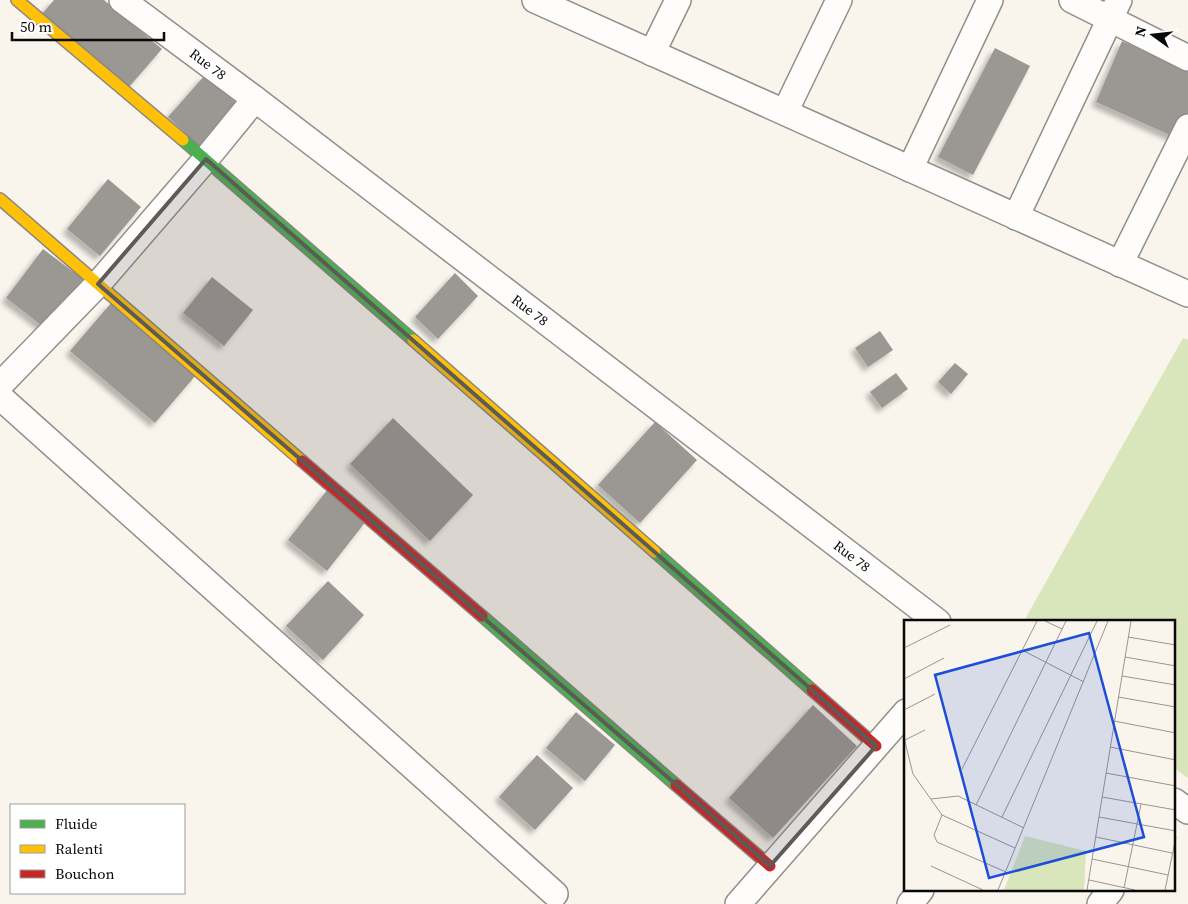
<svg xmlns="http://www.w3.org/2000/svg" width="1188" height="904" viewBox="0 0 1188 904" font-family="'Source Serif 4',serif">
	<defs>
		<filter id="shadow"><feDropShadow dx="-4.5" dy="4.5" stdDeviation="2.5" flood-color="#0004"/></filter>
	</defs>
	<rect width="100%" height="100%" fill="#f9f4ec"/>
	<path fill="#d9e5ba" d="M1183 338 1188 340V778L1174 768V622L1024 621Z"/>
	<g fill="#9b9793" filter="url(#shadow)">
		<path d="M54 0H104L162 49 129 87 42 14Z"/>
		<path d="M1122 41 1188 70V124L1181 140 1096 102Z"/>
		<path d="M995 48 1030 66 973 175 938 157Z"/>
		<path d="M205 75 241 107 203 149 168 117Z"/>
		<path d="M108 179 141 207 100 256 67 229Z"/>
		<path d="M43 249 83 279 46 329 6 298Z"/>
		<path d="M455 273 478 296 438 339 415 317Z"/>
		<path d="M212 277 253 310 224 346 183 313Z"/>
		<path d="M111 303 196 375 155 423 70 351Z"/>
		<path d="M880 331 893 350 868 367 855 348Z"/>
		<path d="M955 363 968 374 951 394 938 382Z"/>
		<path d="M896 373 908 389 882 408 870 392Z"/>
		<path d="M393 418 473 495 430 541 350 464Z"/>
		<path d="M655 422 697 460 640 523 598 485Z"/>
		<path d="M328 489 367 520 327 571 288 540Z"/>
		<path d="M328 581 364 615 323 660 286 626Z"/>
		<path d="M813 705 857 746 773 838 729 798Z"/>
		<path d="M576 712 615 745 585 781 546 748Z"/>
		<path d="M537 755 573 788 535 830 499 797Z"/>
	</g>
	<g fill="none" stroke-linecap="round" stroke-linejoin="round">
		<defs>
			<g id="street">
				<path d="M122 0 255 99 938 622"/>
				<path d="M535 0 1188 294"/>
				<path d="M1072 0 1188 58"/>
				<path d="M652 53 678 0"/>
				<path d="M785 112 839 0"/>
				<path d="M910 169 990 0"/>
				<path d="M1016 217 1119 0"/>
				<path d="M1120 264 1188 127"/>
				<path d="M0 385 98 284 206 159 255 99"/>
				<path d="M0 397 555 894"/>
				<path d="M1174 801 1188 811"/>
				<path d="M738 904 906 712"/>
				<path d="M910 904 921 890"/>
				<path d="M1100 904 1111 890"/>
			</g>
			<g id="fast">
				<path d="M183 140 413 340"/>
				<path d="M655 552 812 690"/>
				<path d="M482 616 676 785"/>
			</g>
			<g id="slow">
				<path d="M17 0 183 140"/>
				<path d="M0 199 302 461"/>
				<path d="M413 340 655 552"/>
			</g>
			<g id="jam">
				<path d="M302 461 482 616"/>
				<path d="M812 690 876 746"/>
				<path d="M676 785 770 866"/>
			</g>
		</defs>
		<use href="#street" stroke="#918f8b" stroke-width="28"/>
		<use href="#fast" stroke="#888582" stroke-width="14"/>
		<use href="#slow" stroke="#888582" stroke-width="14"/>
		<use href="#jam" stroke="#888582" stroke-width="14"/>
		<use href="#street" stroke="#fefdfc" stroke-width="25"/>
		<use href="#fast" stroke="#4caf50" stroke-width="11"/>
		<use href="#slow" stroke="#ffc107" stroke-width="11"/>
		<use href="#jam" stroke="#c62828" stroke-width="11"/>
	</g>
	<path fill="#5d5b58" fill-opacity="0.2" stroke="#5d5b58" stroke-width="4" stroke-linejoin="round" d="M206 159 876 746 770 866 98 284Z"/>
	<g text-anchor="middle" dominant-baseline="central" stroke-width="5" stroke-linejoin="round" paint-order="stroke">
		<g font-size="14" fill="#090909" stroke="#fff">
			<text transform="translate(208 64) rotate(37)">Rue 78</text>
			<text transform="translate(530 310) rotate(37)">Rue 78</text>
			<text transform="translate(852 556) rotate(37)">Rue 78</text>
		</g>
	</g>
	<g transform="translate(904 620)">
		<rect width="271" height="271" fill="#f9f4ec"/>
		<path d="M121 216 182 231 180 270H100Z" fill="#d9e5ba"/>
		<path fill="none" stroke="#999691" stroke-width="1" d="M141 1 158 9M224 17 272 25M0 28 46 5M118 30 180 62M221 37 272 46M218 56 272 65M0 59 40 38M214 77 272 87M0 90 31 74M210 101 272 113M0 118 9 154 38 195 111 228M1 120 21 110M206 127 272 140M58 149 133 1M202 153 272 166M198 177 272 190M27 179 54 176 120 208M72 185 162 1M38 195 30 215 33 222 102 252M98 197 193 1M195 197 272 211M192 217 268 233M188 239 264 255M27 246 79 270M185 260 231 270M220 268 237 184M94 270 204 1M183 270 227 1M261 270 272 217"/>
		<path fill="#1d4ed8" fill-opacity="0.15" stroke="#1d4ed8" stroke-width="2.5" d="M185 13 240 217 85 258 31 55Z"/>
		<rect width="271" height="271" fill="none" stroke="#090909" stroke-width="2.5"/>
	</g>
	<rect x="10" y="804" width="175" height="90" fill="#ffffff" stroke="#9d9d9d"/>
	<rect x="20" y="820" width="25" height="8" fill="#4caf50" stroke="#9d9d9d"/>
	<text x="55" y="829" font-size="15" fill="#090909">Fluide</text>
	<rect x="20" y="845" width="25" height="8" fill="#ffc107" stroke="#9d9d9d"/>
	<text x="55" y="854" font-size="15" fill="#090909">Ralenti</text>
	<rect x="20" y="870" width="25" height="8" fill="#c62828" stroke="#9d9d9d"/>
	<text x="55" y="879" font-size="15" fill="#090909">Bouchon</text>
	<g transform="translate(1153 35) rotate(285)" stroke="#ffffff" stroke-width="4" paint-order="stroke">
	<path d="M0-4L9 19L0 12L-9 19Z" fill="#090909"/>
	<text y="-8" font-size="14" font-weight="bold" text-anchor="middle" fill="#090909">N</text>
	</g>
	<path d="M12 32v8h152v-8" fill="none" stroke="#090909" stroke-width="2.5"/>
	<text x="20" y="32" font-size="15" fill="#090909" stroke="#ffffff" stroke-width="4" paint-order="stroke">50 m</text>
</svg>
